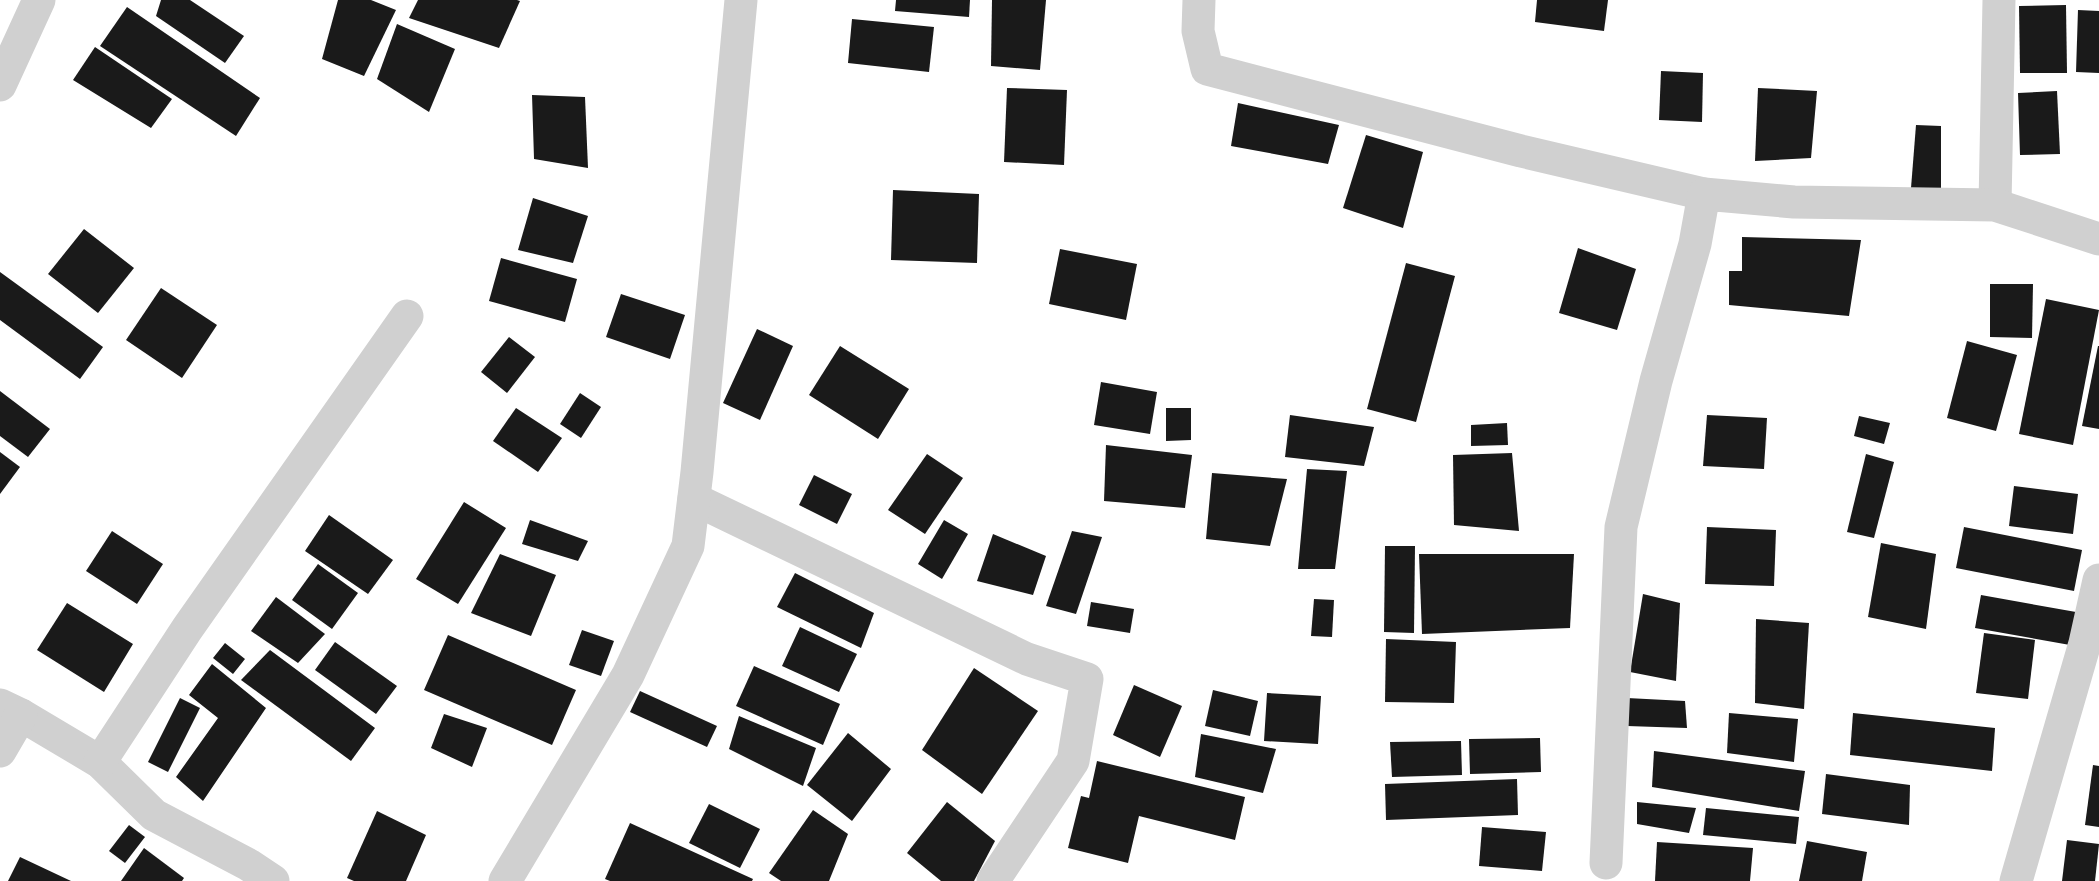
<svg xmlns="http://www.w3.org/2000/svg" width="2099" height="881" viewBox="0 0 2099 881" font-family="'Sofia Sans Condensed',sans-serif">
	<rect width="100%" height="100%" fill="#fff"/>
	<g fill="#1a1a1a">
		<path d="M161 0H190L244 36 225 63 156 16Z"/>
		<path d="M338 0H371L396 10 364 76 322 59Z"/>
		<path d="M418 0H517L520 1 499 48 409 18Z"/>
		<path d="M896 0H970L969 17 895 11Z"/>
		<path d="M992 0H1046L1040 70 991 66Z"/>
		<path d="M1537 0H1608L1604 31 1535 22Z"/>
		<path d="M2066 5 2067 73H2020L2019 6Z"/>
		<path d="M127 7 260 98 236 136 100 46Z"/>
		<path d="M2078 10 2099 11V73L2076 72Z"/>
		<path d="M852 19 934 27 929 72 848 63Z"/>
		<path d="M397 24 455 49 429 112 377 79Z"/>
		<path d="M95 47 172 99 151 128 73 80Z"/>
		<path d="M1661 71 1703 73 1702 122 1659 120Z"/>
		<path d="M1007 88 1067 90 1064 165 1004 162Z"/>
		<path d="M1758 88 1817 91 1811 158 1755 161Z"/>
		<path d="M2057 91 2060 154 2020 155 2018 93Z"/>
		<path d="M532 95 585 97 588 168 534 159Z"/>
		<path d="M1238 103 1339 125 1328 164 1231 146Z"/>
		<path d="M1916 125 1941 126V190L1911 188Z"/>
		<path d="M1366 135 1423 152 1403 228 1343 208Z"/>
		<path d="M893 190 979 194 977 263 891 260Z"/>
		<path d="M533 198 588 216 573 263 518 250Z"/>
		<path d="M84 229 134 268 98 313 48 274Z"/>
		<path d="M1742 237 1861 240 1849 316 1729 305V271H1742Z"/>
		<path d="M1578 248 1636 269 1617 330 1559 313Z"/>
		<path d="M1060 249 1137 264 1126 320 1049 304Z"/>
		<path d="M501 258 577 279 565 322 489 301Z"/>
		<path d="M1406 263 1455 276 1416 422 1367 409Z"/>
		<path d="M0 272 103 347 80 379 0 320Z"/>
		<path d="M1990 284H2033L2032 338 1990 337Z"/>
		<path d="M161 288 217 325 182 378 126 340Z"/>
		<path d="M621 294 685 315 670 359 606 337Z"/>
		<path d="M2046 299 2099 310 2073 445 2019 434Z"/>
		<path d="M757 329 793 346 760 420 723 403Z"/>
		<path d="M509 337 535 357 507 393 481 372Z"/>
		<path d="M1967 341 2017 355 1996 431 1947 418Z"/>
		<path d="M840 346 909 389 878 439 809 395Z"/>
		<path d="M2098 346H2099V429L2082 426Z"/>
		<path d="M1101 382 1157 392 1150 434 1094 425Z"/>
		<path d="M0 391 50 429 28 457 0 436Z"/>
		<path d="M580 393 601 407 581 438 560 424Z"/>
		<path d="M516 408 562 438 538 472 493 441Z"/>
		<path d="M1166 408H1191V440L1166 441Z"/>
		<path d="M1290 415 1374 427 1364 466 1285 457Z"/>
		<path d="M1707 415 1767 418 1764 469 1703 466Z"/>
		<path d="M1859 416 1890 423 1884 444 1854 436Z"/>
		<path d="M1507 423 1508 445 1471 446V425Z"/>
		<path d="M1106 445 1192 455 1185 508 1104 501Z"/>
		<path d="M0 452 20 467 0 494Z"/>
		<path d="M1512 453 1519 531 1454 525 1453 455Z"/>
		<path d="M927 454 963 478 925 534 888 510Z"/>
		<path d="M1866 454 1894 462 1874 538 1847 532Z"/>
		<path d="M1307 469 1347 471 1335 569H1298Z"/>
		<path d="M1212 473 1287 479 1270 546 1206 539Z"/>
		<path d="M814 475 852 494 837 524 799 505Z"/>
		<path d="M2014 486 2078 494 2073 534 2009 526Z"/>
		<path d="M464 502 506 528 458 604 416 579Z"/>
		<path d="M329 515 393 560 368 594 305 551Z"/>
		<path d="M530 520 588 541 578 561 522 544Z"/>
		<path d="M944 520 968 534 942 579 918 564Z"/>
		<path d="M1707 527 1776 530 1774 586 1705 584Z"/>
		<path d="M1964 527 2082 550 2074 591 1956 568Z"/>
		<path d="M112 531 163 564 137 604 86 571Z"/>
		<path d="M1072 531 1102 537 1076 614 1046 606Z"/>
		<path d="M993 534 1046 556 1033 595 977 581Z"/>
		<path d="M1881 543 1936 554 1926 629 1868 617Z"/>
		<path d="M1385 546H1415L1414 633 1384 632Z"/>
		<path d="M500 554 556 575 531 636 471 613Z"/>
		<path d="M1419 554H1574L1570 628 1422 634Z"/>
		<path d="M318 564 358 593 332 629 292 600Z"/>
		<path d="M795 573 874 613 861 648 777 607Z"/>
		<path d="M1643 594 1680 603 1676 681 1630 672Z"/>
		<path d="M1981 595 2076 612 2070 645 1975 628Z"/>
		<path d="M276 597 325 634 298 663 251 631Z"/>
		<path d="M1314 599 1334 600 1332 637 1311 636Z"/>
		<path d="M1091 602 1134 609 1130 633 1087 626Z"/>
		<path d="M67 603 133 644 104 692 37 650Z"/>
		<path d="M1756 619 1809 623 1804 709 1755 703Z"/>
		<path d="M800 627 857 654 839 692 782 666Z"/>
		<path d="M582 630 614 641 601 676 569 665Z"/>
		<path d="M1984 633 2035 640 2028 699 1976 693Z"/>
		<path d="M448 635 576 690 552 745 424 690Z"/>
		<path d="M1386 639 1456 642 1454 703 1385 702Z"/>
		<path d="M335 642 397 686 376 714 315 670Z"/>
		<path d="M225 643 245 659 233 674 213 658Z"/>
		<path d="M270 650 375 728 351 761 241 680Z"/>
		<path d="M212 664 266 708 203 801 176 777 218 718 189 695Z"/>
		<path d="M754 666 840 704 823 745 736 706Z"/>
		<path d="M974 668 1038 711 982 794 922 750Z"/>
		<path d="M1134 685 1182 706 1160 757 1113 735Z"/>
		<path d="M1213 690 1258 701 1250 736 1205 726Z"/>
		<path d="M640 691 717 726 707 747 630 712Z"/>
		<path d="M1267 693 1321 696 1318 744 1264 741Z"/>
		<path d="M180 698 200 708 168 772 148 762Z"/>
		<path d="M1627 698 1685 701 1687 728 1627 726Z"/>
		<path d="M1729 713 1798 719 1794 762 1727 753Z"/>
		<path d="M1853 713 1995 728 1992 771 1850 755Z"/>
		<path d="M444 714 487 728 472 767 431 748Z"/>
		<path d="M739 716 816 748 803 786 729 749Z"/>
		<path d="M848 733 891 769 852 821 807 785Z"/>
		<path d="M1201 734 1276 749 1263 793 1195 777Z"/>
		<path d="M1540 738 1541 772 1470 774 1469 739Z"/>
		<path d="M1461 741 1462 775 1392 777 1390 742Z"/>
		<path d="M1654 751 1805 771 1799 811 1652 787Z"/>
		<path d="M1097 761 1245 797 1235 840 1139 816 1128 863 1068 848 1081 796 1089 798Z"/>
		<path d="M2093 765 2099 766V827L2085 825Z"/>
		<path d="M1826 774 1910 785 1909 825 1822 814Z"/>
		<path d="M1517 779 1518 815 1386 820 1385 784Z"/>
		<path d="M947 802 995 841 974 881H941L907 853Z"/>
		<path d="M1637 802 1696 808 1689 833 1637 824Z"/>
		<path d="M709 804 760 829 740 868 689 843Z"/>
		<path d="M1706 808 1799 817 1796 844 1703 835Z"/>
		<path d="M813 810 848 834 829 881H781L769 873Z"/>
		<path d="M377 811 426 835 406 881H354L347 878Z"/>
		<path d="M630 823 753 879 752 881H610L605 879Z"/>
		<path d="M129 825 145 837 125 863 109 851Z"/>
		<path d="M1482 827 1546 832 1542 871 1479 866Z"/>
		<path d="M2067 840 2099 844 2095 881H2062Z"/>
		<path d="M1807 841 1867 852 1862 881H1799Z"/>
		<path d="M1657 842 1753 848 1750 881H1655Z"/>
		<path d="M144 848 184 878 182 881H121Z"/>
		<path d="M20 857 71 881H8Z"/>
	</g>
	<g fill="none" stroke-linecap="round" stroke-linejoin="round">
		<g stroke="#d0d0d0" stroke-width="33">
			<path d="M1199 0 1198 31 1207 69 1521 151 1704 194"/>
			<path d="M0 85 39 0"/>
			<path d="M1995 205 1999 0"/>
			<path d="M694 499 1027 659 1087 679 1073 761 993 881"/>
			<path d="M0 705 21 715 100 762 154 815 249 865 273 881"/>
			<path d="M0 751 21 715"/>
			<path d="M100 762 187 629 407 316"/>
			<path d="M1606 863 1621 527 1656 381 1695 244 1704 194 1794 202 1995 205 2099 239"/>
			<path d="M505 881 628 675 688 546 697 472 741 0"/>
			<path d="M2016 881 2085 643 2099 580"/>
		</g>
	</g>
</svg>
